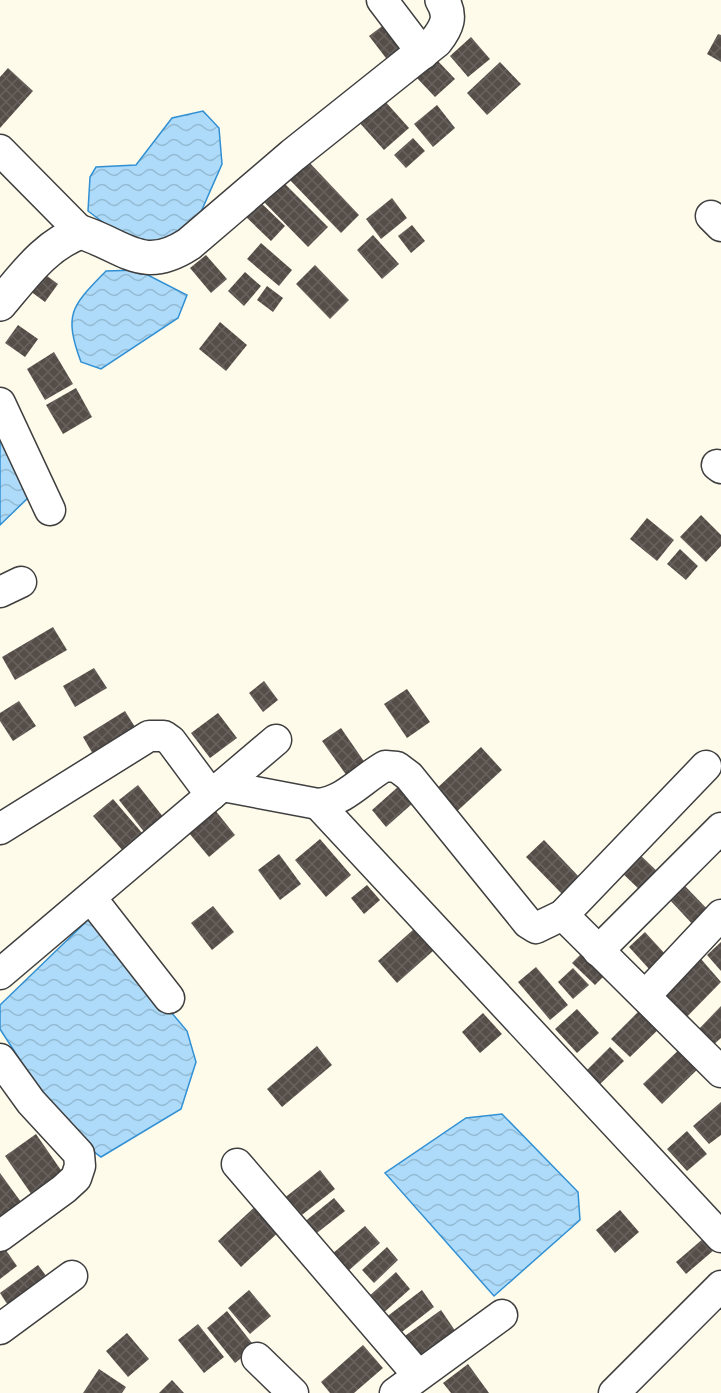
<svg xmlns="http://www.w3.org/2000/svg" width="721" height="1393" viewBox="0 0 721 1393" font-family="'Crimson Pro',serif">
	<defs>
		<pattern id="water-waves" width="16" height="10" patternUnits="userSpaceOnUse" patternTransform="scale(1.5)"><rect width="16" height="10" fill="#aedbf9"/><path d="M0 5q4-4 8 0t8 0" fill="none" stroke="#94bbd4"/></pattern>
		<pattern id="building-cross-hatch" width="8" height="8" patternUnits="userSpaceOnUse" patternTransform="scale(1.5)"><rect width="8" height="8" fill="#554d48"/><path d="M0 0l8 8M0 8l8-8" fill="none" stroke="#68625e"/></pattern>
	</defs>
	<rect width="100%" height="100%" fill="#fffbeb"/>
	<g fill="url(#water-waves)" stroke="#3190d3" stroke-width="1.5">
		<path d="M203 111 219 128 222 164 197 221 158 250 133 245 88 211 90 177 96 167 136 165 172 118Z"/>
		<path d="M138 270 187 295 178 318 101 369 81 362C63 313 72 306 106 271Z"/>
		<path d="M0 435 32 494 0 525Z"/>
		<path d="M91 917 187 1031 196 1062 181 1109 101 1157 65 1130 0 1029V1005Z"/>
		<path d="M502 1114 578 1192 580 1220 494 1296 385 1173 466 1118Z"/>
	</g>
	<g fill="url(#building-cross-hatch)">
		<path d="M389 21 409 46 389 62 369 36Z"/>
		<path d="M718 34 721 35V62L707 54Z"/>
		<path d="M471 37 490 59 468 77 450 56Z"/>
		<path d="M436 59 455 79 435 97 416 77Z"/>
		<path d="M500 62 521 84 487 115 467 93Z"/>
		<path d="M8 68 33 91 0 128V77Z"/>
		<path d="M383 99 409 128 384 150 358 121Z"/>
		<path d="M437 105 455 128 433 147 414 124Z"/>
		<path d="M413 138 425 151 406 168 394 155Z"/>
		<path d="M307 160 359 215 341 233 288 178Z"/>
		<path d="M281 180 328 227 308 247 262 200Z"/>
		<path d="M392 198 407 218 381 239 366 219Z"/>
		<path d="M258 200 285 226 271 241 244 215Z"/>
		<path d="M412 225 425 241 411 253 398 236Z"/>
		<path d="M373 235 399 264 382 279 357 250Z"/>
		<path d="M261 243 292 270 279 286 247 259Z"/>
		<path d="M206 255 227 279 211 293 190 268Z"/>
		<path d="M315 265 349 300 330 319 296 284Z"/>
		<path d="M39 270 58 284 45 302 26 288Z"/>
		<path d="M245 272 261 286 244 306 228 291Z"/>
		<path d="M267 286 283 298 273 312 257 300Z"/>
		<path d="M220 322 247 345 226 371 199 349Z"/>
		<path d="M18 325 38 339 25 357 5 343Z"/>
		<path d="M54 352 73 384 45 400 27 369Z"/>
		<path d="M76 388 92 417 63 434 46 405Z"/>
		<path d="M701 515 721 535V546L706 562 680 537Z"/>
		<path d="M647 518 674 540 657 561 630 539Z"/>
		<path d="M680 549 698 566 686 580 667 564Z"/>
		<path d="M53 627 67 650 15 680 2 657Z"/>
		<path d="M94 668 107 688 75 707 63 686Z"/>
		<path d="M264 681 278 700 263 712 249 693Z"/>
		<path d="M407 689 430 722 407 738 384 704Z"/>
		<path d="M19 701 36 726 13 741 0 721V713Z"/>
		<path d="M125 711 140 735 97 761 83 737Z"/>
		<path d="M218 713 237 738 210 758 191 733Z"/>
		<path d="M341 728 370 770 352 783 322 741Z"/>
		<path d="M481 747 502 770 454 814 434 791Z"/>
		<path d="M138 785 164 818 145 833 119 800Z"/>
		<path d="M399 786 413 803 386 827 372 810Z"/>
		<path d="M113 799 143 834 123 851 93 816Z"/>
		<path d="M211 805 235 835 209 857 184 827Z"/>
		<path d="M320 839 351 875 326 897 295 860Z"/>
		<path d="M544 840 581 879 564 896 526 857Z"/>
		<path d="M637 852 660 874 642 892 619 870Z"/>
		<path d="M279 854 301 884 280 900 258 870Z"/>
		<path d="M683 884 712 914 697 929 668 898Z"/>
		<path d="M367 885 380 900 364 914 351 898Z"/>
		<path d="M213 906 234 932 212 950 191 923Z"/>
		<path d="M423 921 442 943 397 983 378 961Z"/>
		<path d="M645 932 666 955 650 970 629 947Z"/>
		<path d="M721 942V971L707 955Z"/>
		<path d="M587 948 609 971 595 985 572 963Z"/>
		<path d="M701 959 721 982 678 1026 656 1005Z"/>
		<path d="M536 967 568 1005 550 1020 518 982Z"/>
		<path d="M573 968 589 985 573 999 558 982Z"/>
		<path d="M646 1004 665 1023 630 1057 611 1039Z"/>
		<path d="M721 1006V1038L712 1046 697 1031Z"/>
		<path d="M577 1009 599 1033 577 1053 555 1029Z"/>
		<path d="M483 1013 502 1034 480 1053 462 1032Z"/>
		<path d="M687 1042 706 1061 662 1104 643 1084Z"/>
		<path d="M317 1046 332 1065 282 1107 267 1089Z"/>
		<path d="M610 1047 624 1061 598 1086 585 1072Z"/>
		<path d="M721 1102V1135L709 1144 693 1126Z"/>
		<path d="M687 1131 707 1154 687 1171 667 1149Z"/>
		<path d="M36 1134 65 1176 34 1198 5 1156Z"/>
		<path d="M320 1170 335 1189 298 1218 283 1199Z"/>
		<path d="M0 1173 21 1202 0 1217Z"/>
		<path d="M334 1198 345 1211 313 1236 303 1223Z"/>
		<path d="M260 1202 283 1228 241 1267 218 1241Z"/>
		<path d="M620 1210 639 1232 615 1253 596 1230Z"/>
		<path d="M365 1226 380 1243 347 1272 332 1254Z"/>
		<path d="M711 1232 721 1244 686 1274 676 1262Z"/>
		<path d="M3 1246 17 1266 0 1279V1248Z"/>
		<path d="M387 1247 398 1260 374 1283 362 1270Z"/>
		<path d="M38 1265 50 1281 11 1310 0 1293Z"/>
		<path d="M396 1272 410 1289 380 1316 366 1299Z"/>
		<path d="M249 1290 271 1316 250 1334 228 1308Z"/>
		<path d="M422 1290 434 1307 398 1335 385 1318Z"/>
		<path d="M441 1310 456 1332 417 1360 402 1338Z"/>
		<path d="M227 1311 255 1347 235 1363 207 1328Z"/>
		<path d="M198 1324 224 1357 204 1373 178 1340Z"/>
		<path d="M127 1333 149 1359 128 1377 106 1351Z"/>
		<path d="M363 1345 383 1368 354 1393H330L321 1382Z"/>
		<path d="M468 1364 489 1393H451L443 1383Z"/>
		<path d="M99 1369 126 1387 122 1393H83Z"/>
		<path d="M172 1380 184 1393H159Z"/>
	</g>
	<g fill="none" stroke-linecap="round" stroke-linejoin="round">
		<defs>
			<g id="minor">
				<path d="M382 0 423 54"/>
				<path d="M0 150 81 232"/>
				<path d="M711 216 721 226"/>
				<path d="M0 403 50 510"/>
				<path d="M717 465 721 468"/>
				<path d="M0 592 21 582"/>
				<path d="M223 786 318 804C345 801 362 779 385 766L397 767 409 776 528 923 536 928 563 915 706 766"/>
				<path d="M318 804 721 1237"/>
				<path d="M0 829 149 736H164L171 741 211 795"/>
				<path d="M91 898 169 998"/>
				<path d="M563 915 721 1072"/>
				<path d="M598 951 721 828"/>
				<path d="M0 974 276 740"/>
				<path d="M645 996 721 915"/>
				<path d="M0 1059 31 1102 79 1154 80 1166 76 1178 64 1189 0 1236"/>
				<path d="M237 1164 418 1375"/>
				<path d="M0 1329 72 1276"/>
				<path d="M257 1358 293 1393"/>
				<path d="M395 1393 502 1315"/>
				<path d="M614 1393 721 1286"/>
			</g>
			<path id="tertiary" d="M0 304C24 276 45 245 81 232 126 247 143 274 189 244L293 155 436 41C447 27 452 16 442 0"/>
		</defs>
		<use href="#minor" stroke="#3f3f3f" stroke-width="33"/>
		<use href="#tertiary" stroke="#3f3f3f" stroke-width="36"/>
		<use href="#minor" stroke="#fff" stroke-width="30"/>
		<use href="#tertiary" stroke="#fff" stroke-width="33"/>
	</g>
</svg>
